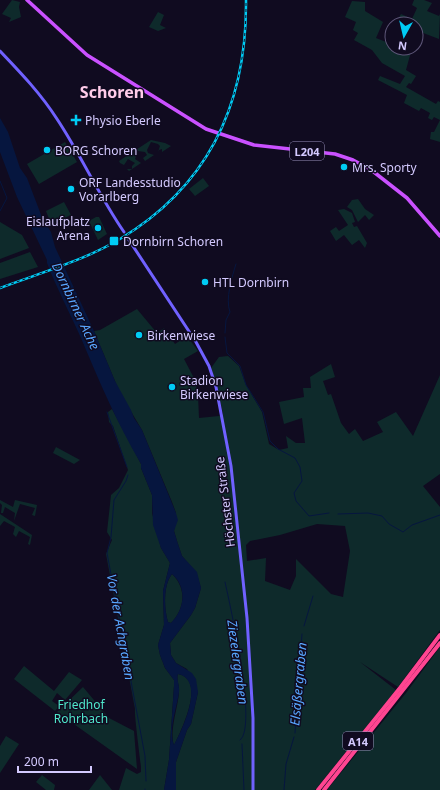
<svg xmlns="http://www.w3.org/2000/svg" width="440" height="790" viewBox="0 0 440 790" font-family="'Noto Sans',sans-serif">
	<rect width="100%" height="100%" fill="#100b20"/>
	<g fill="#0e2a2b" fill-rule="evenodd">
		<path d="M12 0 20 2 19 7 21 17 9 22 11 18 2 14Z"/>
		<path d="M414 0H424L432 3 427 11 439 16 440 14 439 39 418 31 416 37V24H395L401 14 412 19 417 8 412 5Z"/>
		<path d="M352 1 365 2V11L383 22 376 38 386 42 392 31V48H412L406 70 416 76 411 84 409 83 406 87 436 104 438 101 440 102V142L430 139 431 132H434L440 120 434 117 432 120 428 118 430 113 421 108 419 111 404 103 407 95 378 80 380 76 400 84 405 76 382 63 372 50 354 40 358 33 353 30 356 22 345 17Z"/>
		<path d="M158 12 164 15 160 25 166 28 158 31 149 27Z"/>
		<path d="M151 140 165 143 171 146 162 152V149L159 150 158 152 160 146 158 144 151 142 147 150 148 153 154 155 145 161 143 158 147 155 145 152 138 151 135 159 141 163 129 171 127 169H132V166L135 163 128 159 124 165 120 163 119 161Z"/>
		<path d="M65 142 77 162 39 184 27 164Z"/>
		<path d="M203 178 209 186 195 196 189 189Z"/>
		<path d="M358 199 365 209 374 215 369 220 365 215 358 222 352 210 347 207 352 200Z"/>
		<path d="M64 202 71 215 51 224 46 211Z"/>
		<path d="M344 209 352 213 355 222 352 223 354 227 357 226 367 243 365 248 359 240 352 245 344 235 336 241 330 231 336 227 339 231 348 225 338 210Z"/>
		<path d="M96 217H99L107 234 98 240 89 221Z"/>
		<path d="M0 222 22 235 29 248 0 259Z"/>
		<path d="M30 252 38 267 0 279V263Z"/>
		<path d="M137 309 157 333 164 328 175 344 187 336 198 351 184 359 195 380 198 395 199 418 219 416 223 414 217 386 211 368 219 357 228 356 239 366 246 385 262 412 269 444 279 450 288 448 286 436 296 443H305L302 418 284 424 279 402 304 397 303 388H311L310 377 331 364 335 377 323 381 328 395 331 394 341 423 349 434 355 429 363 441 383 432 377 422 396 412 413 436 440 375V474L423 486 440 507V630L398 687 360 662 396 690 315 790H176V762L187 730 191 724 198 692 187 669 176 663 171 655 170 643 191 615 195 608 201 588 196 572 182 556 177 541 174 531 176 513 172 502 142 430 120 393 94 331 100 330ZM317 524 345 526 350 551 343 597 331 594 296 559V576L290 590 265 581 266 558 247 561 246 545 250 541 280 535Z"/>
		<path d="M112 409 141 464V468L152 495V513L161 548 170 563 163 591 164 625 158 645 160 655 165 668 174 680V686L169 760 164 790H119L126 768 137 774 141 772V767C140 758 134 713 135 709L106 554 112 540 107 532 111 495 119 488 128 470 113 426 109 422 108 412Z"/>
		<path d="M56 447 80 460 74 464 53 453Z"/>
		<path d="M0 500 13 507 15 500 37 505 35 516 32 515 35 508 20 504 14 521 15 513 5 507 3 513H1L2 505 0 503Z"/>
		<path d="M0 514 32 535 30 545 28 544 30 537 19 531 16 537 13 534 15 527 4 521 0 526Z"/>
		<path d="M172 574C187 589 185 608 171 623L168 622C164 609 163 585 172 574Z"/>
		<path d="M440 647V790H327L406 693Z"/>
		<path d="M24 666 54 691 69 672 82 680 65 700 57 693 52 701 59 706 55 711 14 679Z"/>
		<path d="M178 674C207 680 181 730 174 746 169 728 179 707 179 689 179 684 176 679 178 674Z"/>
		<path d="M83 687 109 718 134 731 137 769 57 712Z"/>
		<path d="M6 736 19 744 0 773V746Z"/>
		<path d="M42 775 55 785 54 790H46L36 782Z"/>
		<path d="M100 775 112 790H89Z"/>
	</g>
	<path fill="#06163f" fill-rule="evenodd" d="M0 118 8 132 20 168 27 178 43 220 51 232 55 247 94 331 115 381 131 410 134 418 142 430 176 513 178 520 174 531 177 541 182 556 197 572 201 588 195 608 191 615 170 643 171 655 176 663 192 673 196 679 198 692 191 724 187 730 176 762V790H164L169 760 174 686V680L165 668 160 655 158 645 164 625 163 591 170 563 161 548 153 525 152 495 141 468V464C117 423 99 381 81 338 70 313 57 289 47 263V260L17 197 0 152ZM172 574C188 588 184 610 171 623L168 622C164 609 163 585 172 574ZM178 674C206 680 182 730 174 745 168 730 177 708 179 692 180 686 176 679 178 674Z"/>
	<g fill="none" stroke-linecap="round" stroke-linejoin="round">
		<g stroke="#06163f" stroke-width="1">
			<path d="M0 181 7 198 0 211"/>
			<path d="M225 333 226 320 230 312C225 299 232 277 236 264"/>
			<path d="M225 337 227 353 240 366 246 385 263 412 270 441 278 449 295 458 300 467 302 481 294 493 296 501 309 516 329 513"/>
			<path d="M107 412 127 467"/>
			<path d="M128 475 126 481 114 500 111 537 107 553 145 756 146 781"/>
			<path d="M338 514 368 513 382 516 389 524 403 532 412 525 440 515"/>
			<path d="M225 582C230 605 258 728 240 740"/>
			<path d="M304 626 313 596"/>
			<path d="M295 733 302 634"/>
			<path d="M242 744 244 790"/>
			<path d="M145 790V789"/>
			<path d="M284 790 286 764 294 737"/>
		</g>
		<g stroke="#7061ff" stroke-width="3">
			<path d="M0 51C21 73 41 94 57 119 81 155 99 196 124 232"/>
			<path d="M127 237 196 342 209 366 216 387 231 466 247 618 253 718V790"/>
		</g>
		<path stroke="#ca51ff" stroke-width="3.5" d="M27 0 87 55 206 129 254 145 335 154 353 160 370 169 407 198 440 236"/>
		<g stroke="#ff4591" stroke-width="4">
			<path d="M318 790 400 688 440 635"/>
			<path d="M324 790 440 643"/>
		</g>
		<defs>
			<path id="rail" d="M0 288C40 273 83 261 120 239 210 185 247 101 246 0"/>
		</defs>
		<use href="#rail" stroke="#00ccf5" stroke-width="2.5"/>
		<use href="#rail" stroke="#100b20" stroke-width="1" stroke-dasharray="3" stroke-linecap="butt"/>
	</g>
	<g fill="#00ccf5" stroke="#100b20" stroke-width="1.5">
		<path d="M74 114h4v4h4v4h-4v4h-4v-4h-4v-4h4z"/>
		<circle cx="47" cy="150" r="4"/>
		<circle cx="344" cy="167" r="4"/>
		<circle cx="71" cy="189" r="4"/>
		<circle cx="98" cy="228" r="4"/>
		<rect x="109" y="236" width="10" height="10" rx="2"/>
		<circle cx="205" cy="282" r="4"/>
		<circle cx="139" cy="335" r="4"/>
		<circle cx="172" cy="387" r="4"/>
	</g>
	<g text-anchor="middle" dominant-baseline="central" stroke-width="3" stroke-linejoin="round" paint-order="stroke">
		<g fill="#100b20" stroke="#9991bc" stroke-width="1">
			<rect x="290" y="142" width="34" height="18" rx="3"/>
			<rect x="343" y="732" width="30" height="18" rx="3"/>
		</g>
		<g font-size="11" font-weight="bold" fill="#d4caff">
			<text x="307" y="151">L204</text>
			<text x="358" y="741">A14</text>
		</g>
		<g font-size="12" fill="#d4caff" stroke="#100b20" text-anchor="start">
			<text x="85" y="120">Physio Eberle</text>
			<text x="55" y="150">BORG Schoren</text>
			<text x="352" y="167">Mrs. Sporty</text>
			<text x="79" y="182">ORF Landesstudio<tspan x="79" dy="14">Vorarlberg</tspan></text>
			<text x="90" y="221" text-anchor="end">Eislaufplatz<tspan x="90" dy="14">Arena</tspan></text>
			<text x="123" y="241">Dornbirn Schoren</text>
			<text x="213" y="282">HTL Dornbirn</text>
			<text x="147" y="335">Birkenwiese</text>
			<text x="180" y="380">Stadion<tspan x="180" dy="14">Birkenwiese</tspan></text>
		</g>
		<g font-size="12" fill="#d4caff" stroke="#100b20">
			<text transform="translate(225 502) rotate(-97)">Höchster Straße</text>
		</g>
		<g font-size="12" fill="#4fe7cb" stroke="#100b20">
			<text x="81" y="704">Friedhof<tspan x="81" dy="14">Rohrbach</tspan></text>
		</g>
		<g font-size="13" font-style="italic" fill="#58a6ff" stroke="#100b20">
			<text transform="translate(76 306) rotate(65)">Dornbirner Ache</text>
			<text transform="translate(121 627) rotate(80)">Vor der Achgraben</text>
			<text transform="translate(238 662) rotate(82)">Ziezelergraben</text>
			<text transform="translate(298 684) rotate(-85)">Elsäßergraben</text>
		</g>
		<g font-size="16" font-weight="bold" fill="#ffcce9" stroke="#100b20">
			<text x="112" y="92">Schoren</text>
		</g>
	</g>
	<g transform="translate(404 36) rotate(188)"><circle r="19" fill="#100b20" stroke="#5e5779"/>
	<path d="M0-3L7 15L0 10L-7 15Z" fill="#00ccf5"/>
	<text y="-6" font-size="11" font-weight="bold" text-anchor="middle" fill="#d4caff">N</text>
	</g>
	<path d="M18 766v6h73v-6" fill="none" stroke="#d4caff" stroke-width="2"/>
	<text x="24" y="766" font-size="12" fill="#d4caff" stroke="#100b20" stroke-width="3" paint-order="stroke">200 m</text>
</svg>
